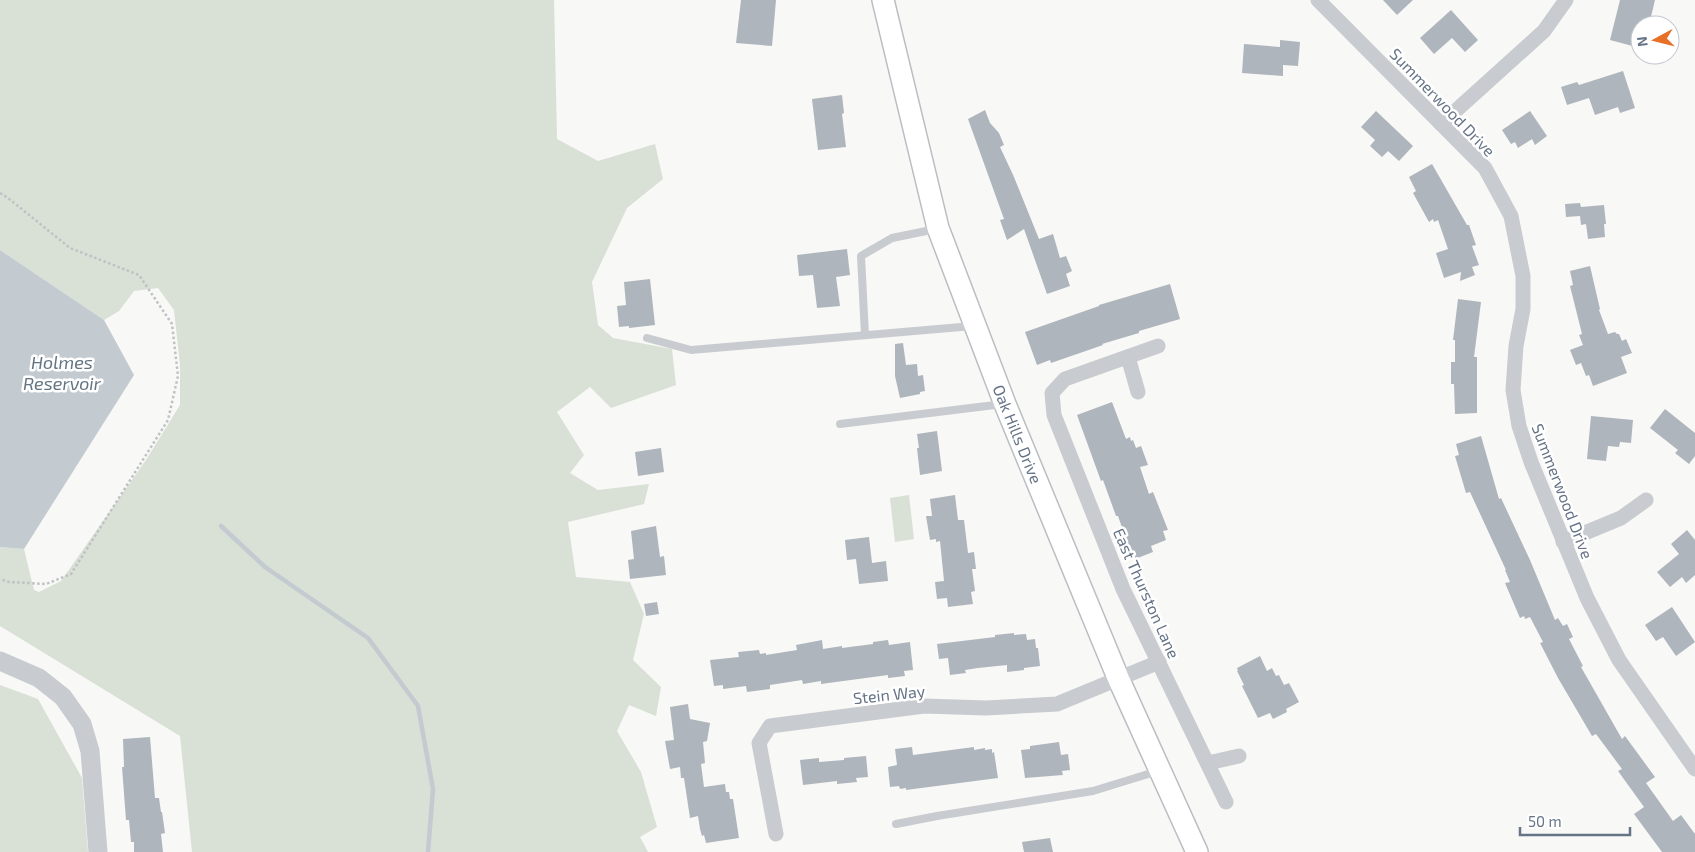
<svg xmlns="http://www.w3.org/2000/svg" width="1695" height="852" viewBox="0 0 1695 852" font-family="'Exo 2',sans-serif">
	<rect width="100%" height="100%" fill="#f8f8f6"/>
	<g fill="#d9e0d6">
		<path d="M0 0H554L557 139 598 161 655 144 663 179 627 208 592 282 598 325 613 338 672 349 676 385 611 408 590 387 557 412 584 455 570 473 598 490 649 484 644 504 568 522 576 577 630 582 644 614 633 660 661 687 656 716 629 705 617 731 641 772 657 827 640 837 648 852H192L180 736 0 626V547L24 549 34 590 39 592 61 581 146 460 180 405V365L174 310 158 288 134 291 119 311 104 320 0 250Z"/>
		<path d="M909 495 914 539 895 542 890 498Z"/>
		<path d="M0 685 38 699 82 778 88 852H0Z"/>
	</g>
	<path fill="#c3cad0" d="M0 250 104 320 134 375 24 549 0 547Z"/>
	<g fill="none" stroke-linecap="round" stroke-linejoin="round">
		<path stroke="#c3cad0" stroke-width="4.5" d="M221 526 265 567 368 638 418 706 433 789 428 852"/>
	</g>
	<g fill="#afb5bc">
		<path d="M741 0H776L772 46 736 43Z"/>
		<path d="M1383 0H1413L1397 15Z"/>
		<path d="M1620 0H1655L1649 25H1640V48L1610 40Z"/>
		<path d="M1451 10 1478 40 1465 52 1452 38 1434 54 1420 38Z"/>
		<path d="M1280 40 1300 42 1298 66 1283 65V76L1242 73 1244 44 1280 47Z"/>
		<path d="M1623 71 1635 108 1620 113 1618 107 1595 115 1589 98 1567 105 1561 87 1577 82 1579 85Z"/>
		<path d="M842 95 844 113 842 114 846 147 818 150 812 99Z"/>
		<path d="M985 110 990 123 999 133 1004 145 1000 147 1014 177 1039 239 1053 234 1060 258 1066 256 1072 271 1066 274 1070 286 1047 294 1024 229 1007 240 1000 220 1004 219 968 119Z"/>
		<path d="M1376 111 1413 146 1399 161 1388 151 1382 157 1370 146 1375 140 1361 127Z"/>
		<path d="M1530 111 1547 136 1535 145 1532 139 1518 148 1515 142 1511 144 1502 130Z"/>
		<path d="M1432 164 1467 225H1469L1476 245 1472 246 1479 265 1472 267 1475 275 1460 281 1461 272 1444 278 1436 253 1448 249 1438 220 1434 222 1433 219 1429 222 1413 193 1416 191 1409 177Z"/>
		<path d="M1580 203 1581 207 1604 205 1606 224H1604L1605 237 1588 239 1586 224 1581 225 1580 216 1566 217 1565 204Z"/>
		<path d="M847 249 850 275 836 277 840 306 817 308 813 275 799 276 797 255Z"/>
		<path d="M1590 266 1600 309 1599 310 1608 334 1615 332 1617 334H1619L1622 341 1626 339 1632 353 1621 357 1627 373 1593 386 1589 375 1586 376 1581 363 1576 365 1570 350 1583 345 1579 335 1582 334 1570 286 1573 285 1570 271Z"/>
		<path d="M650 279 655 325 629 328V326L619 327 617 306 626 305 624 282Z"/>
		<path d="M1170 284 1180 319 1139 331V333L1102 344 1103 345 1051 363 1050 360 1037 365 1025 332 1099 306V305Z"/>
		<path d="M1458 299 1481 302 1474 357H1477V413L1455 414 1454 384H1451V362H1455V340H1453Z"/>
		<path d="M903 343 906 365 917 364 918 376 923 375 925 391 920 392V394L900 398 895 376V344Z"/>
		<path d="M1112 402 1126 439 1130 437 1131 441 1133 440 1136 448 1141 446 1148 465 1140 467 1149 494 1153 492 1168 530 1163 531 1166 540 1151 546 1153 552 1135 559 1132 553H1131L1118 516H1116L1103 480 1101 481 1077 415Z"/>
		<path d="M1665 409 1695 433V456L1689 464 1675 453 1678 450 1650 428Z"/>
		<path d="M1591 416 1633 420 1631 443 1620 442 1619 447 1608 446 1606 461 1587 459Z"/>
		<path d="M937 431 942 471 920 475 917 448H919L917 434Z"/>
		<path d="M1481 436 1499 499 1501 498 1530 560 1555 620 1558 618 1563 626 1567 624 1573 637 1569 639 1583 666 1581 667 1622 739 1625 736 1655 777 1646 783 1673 821 1681 815 1695 834V852H1662L1634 814 1644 807 1618 771 1622 769 1596 734 1592 736 1558 678 1540 643 1543 642 1530 617 1525 619 1524 616 1520 618 1505 583 1510 582 1505 570H1506L1470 492 1466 493 1455 456 1459 455 1456 444Z"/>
		<path d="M661 448 664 472 638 476 635 452Z"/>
		<path d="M955 495 958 520H964L968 553 974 552 976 569H972L975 591 971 592 973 604 948 607 947 598 937 599 935 582 944 581 940 541 936 542V539L930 540 926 516H932L930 499Z"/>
		<path d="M656 526 660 557 664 556 666 575 630 579 628 560 634 559 631 531Z"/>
		<path d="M1687 530 1695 540V575L1686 583 1682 577 1670 587 1657 572 1679 554 1671 544Z"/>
		<path d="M869 537 872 563 886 561 888 581 859 584 856 559 847 560 845 540Z"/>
		<path d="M657 602 659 614 646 616 644 604Z"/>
		<path d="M1672 607 1695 642 1676 656 1663 637 1656 641 1645 625Z"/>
		<path d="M1014 633V635L1026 634 1027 640 1035 639 1036 648H1038L1040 666 1024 668V670L1007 672V665L978 668 965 670 966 673 950 675 948 658 939 659 937 644 995 637V635Z"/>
		<path d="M822 640 823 649 842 646V648L873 644V642L888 640 889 645 910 642 913 670 904 671 905 676 888 678V675L821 684V681L803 684 802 680 770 685V689L747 692 746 686 723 689V685L714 686 710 660 739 657 738 652 759 650 760 654 766 653V655L797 650 796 645Z"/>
		<path d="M1260 656 1267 671 1272 668 1276 676 1279 675 1284 685 1289 683 1299 702 1286 709 1287 712 1273 719 1270 713 1258 718 1242 686 1244 685 1237 671H1238L1237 668Z"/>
		<path d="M688 704 690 719 710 723 707 741 703 742 705 763 701 764 704 787 725 784 726 792H729L730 799H733L739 838 706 843 704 835 702 836 700 829 698 816 690 818 684 778H681L680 767 670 769 665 741 674 740 670 707Z"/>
		<path d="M150 737 155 798H159L161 812H162L165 833 161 834 163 852H134V842H131L129 820H126L122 767H124L123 739Z"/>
		<path d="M1059 742 1061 755 1068 754 1070 770 1062 771 1063 775 1025 778 1021 750 1030 749V746Z"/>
		<path d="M912 747 913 755 974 747V750L985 748V750L992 749V753L994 752 998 778 906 790V788L900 789 899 786 890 787 888 767 897 765 895 749Z"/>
		<path d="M866 756 868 777 856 778 857 782 837 784V781L803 785 800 760 819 758V762L844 760V758Z"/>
		<path d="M1050 838 1053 852H1024L1022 842Z"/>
	</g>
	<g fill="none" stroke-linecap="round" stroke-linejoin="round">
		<defs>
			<path id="secondary" d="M883 0 938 228 1005 404 1119 680 1197 852"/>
		</defs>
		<use href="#secondary" stroke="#babec3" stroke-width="24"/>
		<path stroke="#bfc1c4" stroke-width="2.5" stroke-dasharray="2.5 2.5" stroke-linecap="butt" d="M0 193 8 198 70 248 139 275 172 324 178 376 168 420 71 574 46 584 9 582 0 579"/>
		<g stroke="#c8cbcf" stroke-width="8">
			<path d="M865 335 861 256 892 238 936 229"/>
			<path d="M647 338 691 350 973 326"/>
			<path d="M840 424 1003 404"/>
			<path d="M896 824 937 816 1093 791 1158 771"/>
		</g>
		<g stroke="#c8cbcf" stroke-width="15">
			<path d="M1318 0 1485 168 1511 216 1523 276V309L1516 346 1513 390 1519 426 1531 462 1587 598 1619 660 1695 769"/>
			<path d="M1441 124 1544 31 1566 0"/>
			<path d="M1158 346 1065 379 1052 393 1054 415 1123 589 1226 802"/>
			<path d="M1128 357 1138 392"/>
			<path d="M1563 542 1621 518 1646 500"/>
			<path d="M1208 763 1239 756"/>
			<path d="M776 834 759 743 770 726 924 706 986 708 1057 704 1159 662"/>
		</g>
		<path stroke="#c8cbcf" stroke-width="19" d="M0 661 39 678 63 697 82 724 90 751 98 852"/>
		<use href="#secondary" stroke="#fff" stroke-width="21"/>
	</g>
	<g text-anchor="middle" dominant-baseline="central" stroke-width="5" stroke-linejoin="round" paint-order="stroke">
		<g font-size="16" fill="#667487" stroke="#fff">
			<text transform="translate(1443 102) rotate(46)">Summerwood Drive</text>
			<text transform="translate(1018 434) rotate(68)">Oak Hills Drive</text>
			<text transform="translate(1563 491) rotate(69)">Summerwood Drive</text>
			<text transform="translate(1147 593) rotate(66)">East Thurston Lane</text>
			<text transform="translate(889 694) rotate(-6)">Stein Way</text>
		</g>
		<g font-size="18" font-style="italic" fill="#637583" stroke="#fff">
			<text x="62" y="362">Holmes<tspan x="62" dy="21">Reservoir</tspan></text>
		</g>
	</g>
	<g transform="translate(1655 40) rotate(263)"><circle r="24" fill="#ffffff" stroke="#c2c7cf"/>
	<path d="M0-4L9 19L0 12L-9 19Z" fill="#e86f26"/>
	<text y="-8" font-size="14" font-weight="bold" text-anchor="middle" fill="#667487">N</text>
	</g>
	<path d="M1520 827v8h110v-8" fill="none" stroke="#667487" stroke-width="2.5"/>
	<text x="1528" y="827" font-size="15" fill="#667487" stroke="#ffffff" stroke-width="4" paint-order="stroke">50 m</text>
</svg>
